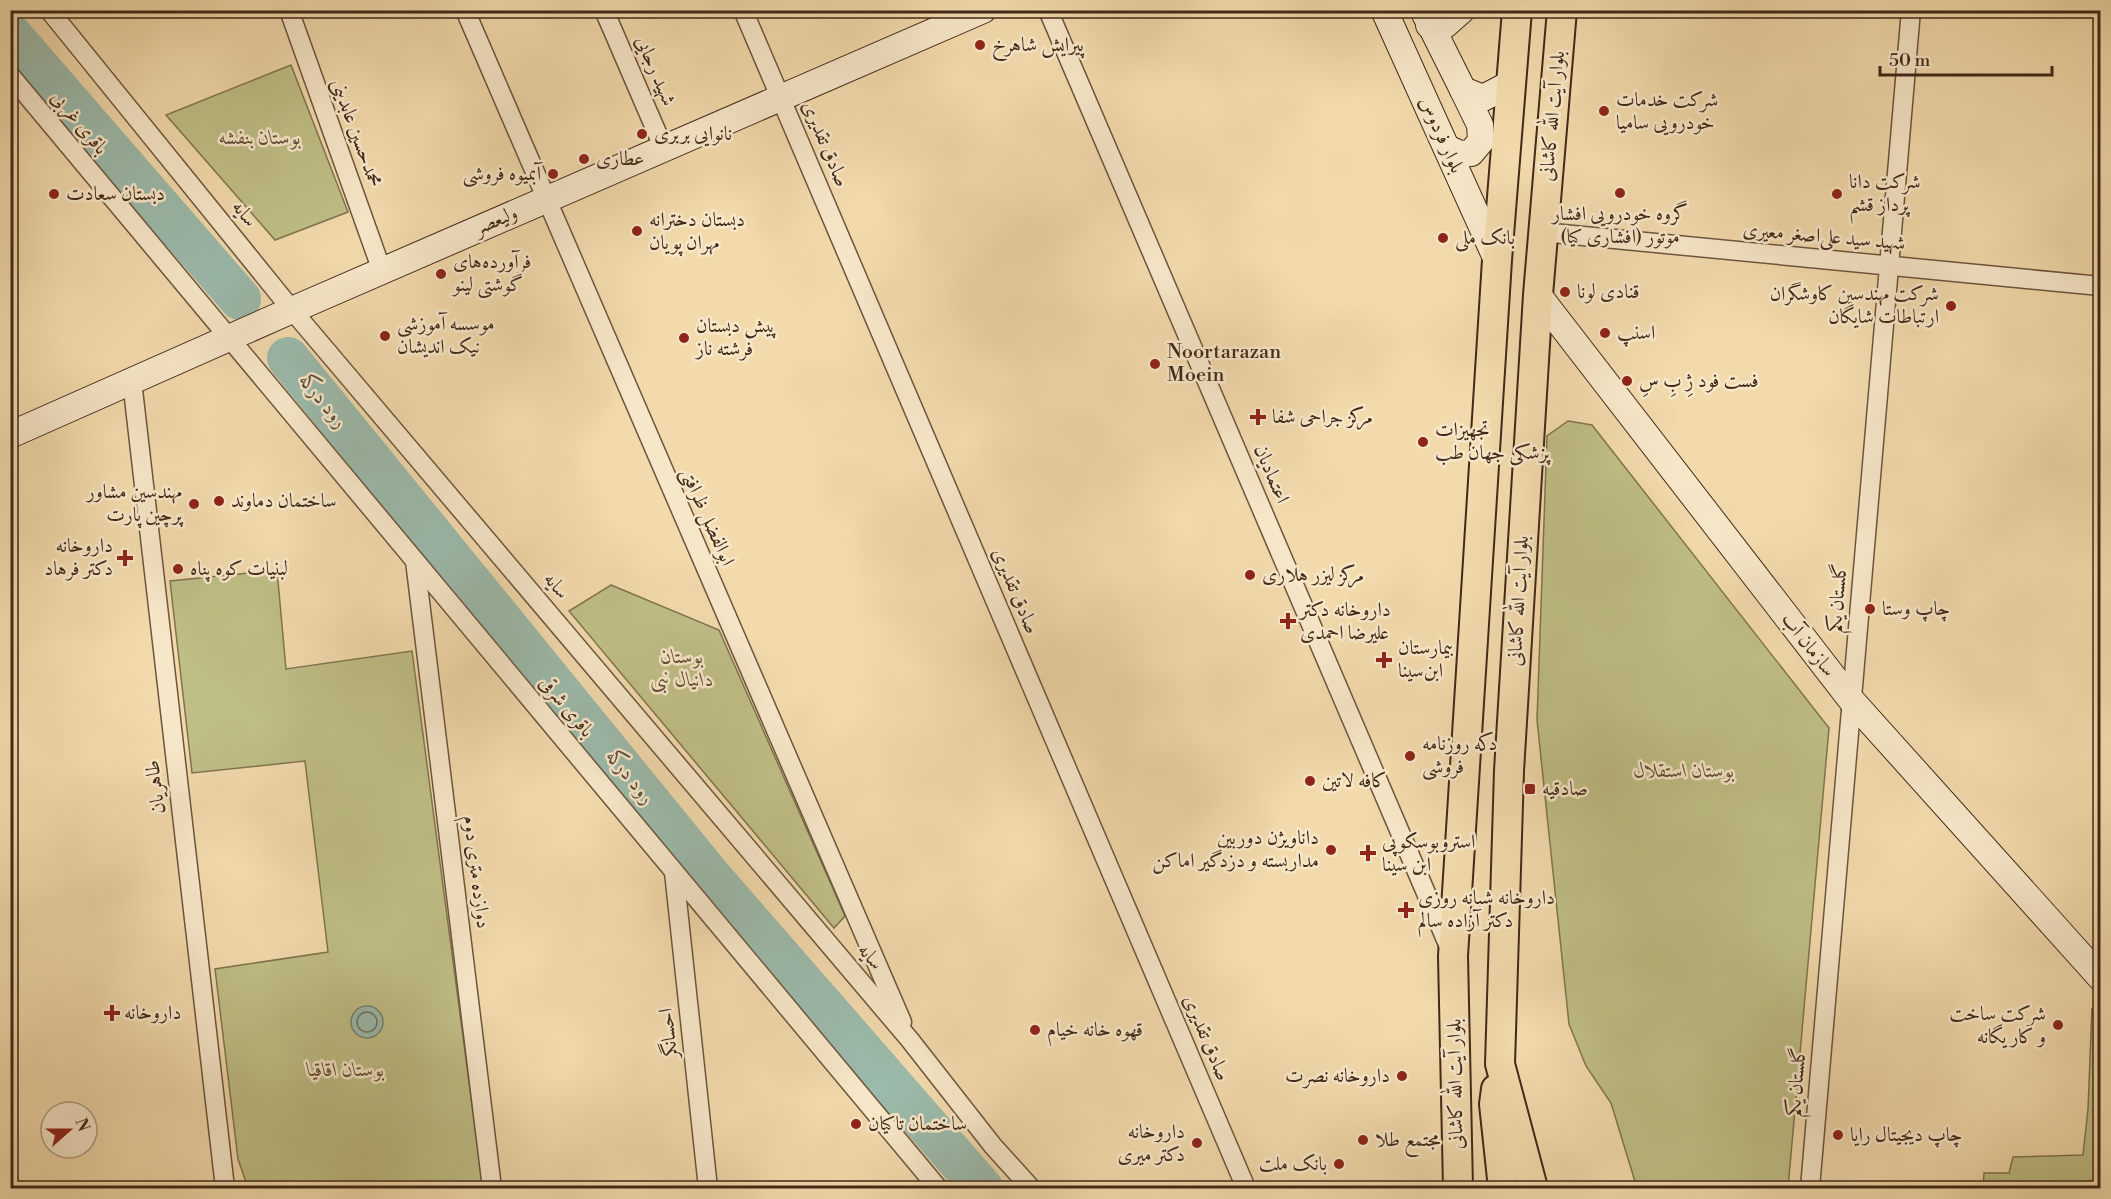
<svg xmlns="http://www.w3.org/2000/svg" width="2111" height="1199" viewBox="0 0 2111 1199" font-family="'Libre Bodoni',Amiri,serif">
	<rect width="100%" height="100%" fill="#f2daac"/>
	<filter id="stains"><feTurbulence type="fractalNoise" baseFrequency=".00333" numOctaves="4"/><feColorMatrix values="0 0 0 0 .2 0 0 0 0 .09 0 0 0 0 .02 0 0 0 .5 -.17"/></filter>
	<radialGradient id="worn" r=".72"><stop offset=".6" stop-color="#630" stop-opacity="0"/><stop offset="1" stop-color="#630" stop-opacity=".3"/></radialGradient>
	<g fill="#bfbe86" stroke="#80744f" stroke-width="1.5">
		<path d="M291 65 348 212 275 240 166 115Z"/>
		<path d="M1568 421 1592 425 1829 728 1788 1188H1637L1611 1103 1586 1066 1569 1024 1537 720 1547 436Z"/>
		<path d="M277 570 286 669 412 651 483 1188H248L238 1159 215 969 328 952 305 761 192 773 170 581Z"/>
		<path d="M611 585 719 630 845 916 834 928 569 611Z"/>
		<path d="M2092 1008 2100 1044V1179L2053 1188H1983L1984 1173H2009L2013 1157 2083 1155 2088 1109Z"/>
	</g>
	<circle fill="#9bbaab" stroke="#778070" stroke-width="1.5" cx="367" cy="1022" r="16"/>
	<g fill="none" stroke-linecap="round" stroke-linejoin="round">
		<circle stroke="#6e7262" stroke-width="1.5" cx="367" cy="1022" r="10"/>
		<g stroke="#9bbaab" stroke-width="42">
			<path d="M10 34 240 299"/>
			<path d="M288 358 710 876 982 1188"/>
		</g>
		<defs>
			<g id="street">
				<path d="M49 10 292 310 910 1040 993 1146 1031 1188"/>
				<path d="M289 10 382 271"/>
				<path d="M465 10 902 1022"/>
				<path d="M604 10 664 149"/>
				<path d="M743 10 1246 1188"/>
				<path d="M1048 10 1450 949"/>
				<path d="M10 75 938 1188"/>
				<path d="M1542 232 2100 286"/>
				<path d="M132 381 225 1188"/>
				<path d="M415 561 492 1188"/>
				<path d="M674 872 708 1188"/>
				<path d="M1810 1188 1911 10"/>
			</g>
			<g id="secondary">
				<path d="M1384 10 1497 260"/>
				<path d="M1423 10 1463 90 1483 98 1510 84"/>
				<path d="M1429 25H1445L1462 10"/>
				<path d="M1447 148 1460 154 1471 153 1481 141 1480 125 1463 90"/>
				<path d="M1538 295 1852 701 2100 977"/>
				<path d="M10 435 292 310 983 10"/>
			</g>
			<g id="primary">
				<path d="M1496 1089 1494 1104 1503 1188"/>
				<path d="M1458 1188 1453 956 1497 260 1517 10"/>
				<path d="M1533 1188 1500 1064 1509 771 1538 295 1562 10"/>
			</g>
		</defs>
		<use href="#street" stroke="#6d553d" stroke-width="21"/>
		<use href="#secondary" stroke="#412918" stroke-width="28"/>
		<use href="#primary" stroke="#412918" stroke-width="32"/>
		<use href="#street" stroke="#f7e7c9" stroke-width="18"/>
		<use href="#secondary" stroke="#f7e7c9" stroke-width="26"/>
		<use href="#primary" stroke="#f2daac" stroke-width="28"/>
	</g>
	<g fill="#8f2418" stroke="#f7e7c9" stroke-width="2">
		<circle cx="980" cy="45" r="6"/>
		<circle cx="1604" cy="111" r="6"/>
		<circle cx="642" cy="134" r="6"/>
		<circle cx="584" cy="159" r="6"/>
		<circle cx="553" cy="174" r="6"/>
		<circle cx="1620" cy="193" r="6"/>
		<circle cx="54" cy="194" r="6"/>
		<circle cx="1837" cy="194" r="6"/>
		<circle cx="637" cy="231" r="6"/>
		<circle cx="1443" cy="238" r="6"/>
		<circle cx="441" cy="274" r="6"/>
		<circle cx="1565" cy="292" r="6"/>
		<circle cx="1951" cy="306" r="6"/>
		<circle cx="1605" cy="333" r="6"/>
		<circle cx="385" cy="336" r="6"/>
		<circle cx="684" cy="338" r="6"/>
		<circle cx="1155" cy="364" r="6"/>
		<circle cx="1627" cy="381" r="6"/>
		<path d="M1255 408h6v6h6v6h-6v6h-6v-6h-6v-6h6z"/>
		<circle cx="1423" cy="442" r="6"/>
		<circle cx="219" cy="501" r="6"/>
		<circle cx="194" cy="504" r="6"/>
		<path d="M122 549h6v6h6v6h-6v6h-6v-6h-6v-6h6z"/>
		<circle cx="178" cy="569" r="6"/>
		<circle cx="1250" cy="575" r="6"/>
		<circle cx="1870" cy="609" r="6"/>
		<path d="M1285 612h6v6h6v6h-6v6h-6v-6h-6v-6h6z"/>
		<path d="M1381 651h6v6h6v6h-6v6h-6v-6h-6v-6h6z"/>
		<circle cx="1410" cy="756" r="6"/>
		<circle cx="1310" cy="781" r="6"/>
		<rect x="1524" y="783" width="12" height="12" rx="3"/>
		<circle cx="1331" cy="850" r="6"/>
		<path d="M1365 844h6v6h6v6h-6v6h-6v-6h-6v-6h6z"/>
		<path d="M1403 901h6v6h6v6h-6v6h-6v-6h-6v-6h6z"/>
		<path d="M109 1004h6v6h6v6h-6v6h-6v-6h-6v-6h6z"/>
		<circle cx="2058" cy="1025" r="6"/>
		<circle cx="1035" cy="1030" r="6"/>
		<circle cx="1402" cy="1076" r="6"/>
		<circle cx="856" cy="1124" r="6"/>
		<circle cx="1838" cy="1135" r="6"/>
		<circle cx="1363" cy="1140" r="6"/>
		<circle cx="1197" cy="1143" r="6"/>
		<circle cx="1339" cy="1164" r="6"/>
	</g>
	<g text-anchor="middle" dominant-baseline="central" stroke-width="5" stroke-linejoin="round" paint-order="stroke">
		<g font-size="20" fill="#412918" stroke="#f7e7c9" text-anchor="start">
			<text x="992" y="45">پیرایش شاهرخ</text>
			<text x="1616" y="100">شرکت خدمات<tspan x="1616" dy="23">خودرویی سامیا</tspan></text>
			<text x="654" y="134">نانوایی بربری</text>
			<text x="596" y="159">عطاری</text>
			<text x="541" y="174" text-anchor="end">آبمیوه فروشی</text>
			<text x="1849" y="182">شرکت دانا<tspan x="1849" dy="23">پرداز قشم</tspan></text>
			<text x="66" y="194">دبستان سعادت</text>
			<text x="1620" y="214" text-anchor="middle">گروه خودرویی افشار<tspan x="1620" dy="23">موتور (افشاری کیا)</tspan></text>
			<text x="649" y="220">دبستان دخترانه<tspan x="649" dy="23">مهران پويان</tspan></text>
			<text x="1455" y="238">بانک ملی</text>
			<text x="453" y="262">فرآورده‌های<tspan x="453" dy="23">گوشتی لینو</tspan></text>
			<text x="1577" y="292">قنادی لونا</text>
			<text x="1939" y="294" text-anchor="end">شرکت مهندسین کاوشگران<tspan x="1939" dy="23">ارتباطات شایگان</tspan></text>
			<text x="397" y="324">موسسه آموزشی<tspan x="397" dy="23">نیک اندیشان</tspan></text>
			<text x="696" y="326">پیش دبستان<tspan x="696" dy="23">فرشته ناز</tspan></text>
			<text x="1617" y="333">اسنپ</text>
			<text x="1167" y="352">Noortarazan<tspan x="1167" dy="23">Moein</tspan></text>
			<text x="1639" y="381">فست فود ژِ بِ سِ</text>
			<text x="1272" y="417">مرکز جراحی شفا</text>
			<text x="1435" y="430">تجهیزات<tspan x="1435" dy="23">پزشکی جهان طب</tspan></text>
			<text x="182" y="492" text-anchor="end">مهندسین مشاور<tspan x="182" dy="23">پرچین پارت</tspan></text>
			<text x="231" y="501">ساختمان دماوند</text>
			<text x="113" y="546" text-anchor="end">داروخانه<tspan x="113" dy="23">دکتر فرهاد</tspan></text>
			<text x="190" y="569">لبنیات کوه پناه</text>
			<text x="1262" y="575">مرکز لیزر هلاری</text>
			<text x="1882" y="609">چاپ وستا</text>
			<text x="1300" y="610">داروخانه دکتر<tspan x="1300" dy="23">علیرضا احمدی</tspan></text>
			<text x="1398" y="648">بیمارستان<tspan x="1398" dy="23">ابن‌سینا</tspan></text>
			<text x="1422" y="744">دکه روزنامه<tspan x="1422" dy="23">فروشی</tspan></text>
			<text x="1322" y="781">کافه لاتین</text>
			<text x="1542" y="789">صادقیه</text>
			<text x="1319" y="838" text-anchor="end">داناویژن دوربین<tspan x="1319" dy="23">مداربسته و دزدگیر اماکن</tspan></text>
			<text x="1382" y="842">استروبوسکوپی<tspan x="1382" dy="23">ابن سینا</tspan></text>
			<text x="1418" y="898">داروخانه شبانه روزی<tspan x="1418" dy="23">دکتر آزاده سالم</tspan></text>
			<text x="124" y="1013">داروخانه</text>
			<text x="2046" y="1014" text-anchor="end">شرکت ساخت<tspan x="2046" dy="23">و کار یگانه</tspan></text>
			<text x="1047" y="1030">قهوه خانه خیام</text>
			<text x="1390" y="1076" text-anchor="end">داروخانه نصرت</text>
			<text x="868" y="1124">ساختمان تاکیان</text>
			<text x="1185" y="1132" text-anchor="end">داروخانه<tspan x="1185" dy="23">دکتر میری</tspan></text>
			<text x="1850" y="1135">چاپ دیجیتال رایا</text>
			<text x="1375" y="1140">مجتمع طلا</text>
			<text x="1327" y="1164" text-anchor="end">بانک ملت</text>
		</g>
		<g font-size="20" fill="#412918" stroke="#f7e7c9">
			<text transform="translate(655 71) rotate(67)">شهید رجایی</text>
			<text transform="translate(1553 116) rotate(-85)">بلوار آیت الله کاشانی</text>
			<text transform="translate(79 123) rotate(50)">باقری غربی</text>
			<text transform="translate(356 133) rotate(70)">محمدحسین عابدینی</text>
			<text transform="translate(1441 135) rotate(66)">بلوار فردوس</text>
			<text transform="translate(825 144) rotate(67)">صادق تقدیری</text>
			<text transform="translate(244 214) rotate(51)">سایه</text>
			<text transform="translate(496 221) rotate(-23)">ولیعصر</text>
			<text transform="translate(1824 237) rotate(5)">شهید سید علی‌اصغر معیری</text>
			<text transform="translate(1271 474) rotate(67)">اعتمادیان</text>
			<text transform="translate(707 517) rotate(66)">ابوالفضل ظرافتی</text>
			<text transform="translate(556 586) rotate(50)">سایه</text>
			<text transform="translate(1015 591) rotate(67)">صادق تقدیری</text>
			<text transform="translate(1838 598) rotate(-85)">گلستان یکم</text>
			<text transform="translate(1519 601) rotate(-87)">بلوار آیت الله کاشانی</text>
			<text transform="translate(1808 645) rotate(52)">سازمان آب</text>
			<text transform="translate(566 707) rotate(50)">باقری شرقی</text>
			<text transform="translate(156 787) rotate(-97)">طاهریان</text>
			<text transform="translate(476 872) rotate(83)">دوازده متری دوم</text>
			<text transform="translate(870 957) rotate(50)">سایه</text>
			<text transform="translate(669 1033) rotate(-96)">احسانگر</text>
			<text transform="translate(1206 1038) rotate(67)">صادق تقدیری</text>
			<text transform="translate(1797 1082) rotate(-85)">گلستان یکم</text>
			<text transform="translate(1456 1084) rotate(-91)">بلوار آیت الله کاشانی</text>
		</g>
		<g font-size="20" font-style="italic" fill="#604e34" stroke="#f7e7c9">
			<text x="260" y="138">بوستان بنفشه</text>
			<text x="682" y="657">بوستان<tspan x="682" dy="23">دانیال نبی</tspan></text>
			<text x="1684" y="771">بوستان استقلال</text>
			<text x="346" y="1070">بوستان اقاقیا</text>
		</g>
		<g font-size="21" font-style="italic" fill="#584d3d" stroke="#f7e7c9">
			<text transform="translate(323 401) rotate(51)">رود درکه</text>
			<text transform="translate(630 777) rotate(51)">رود درکه</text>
		</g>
	</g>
	<rect width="2111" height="1199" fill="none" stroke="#f2daac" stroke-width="36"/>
	<rect x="12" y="12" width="2087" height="1175" fill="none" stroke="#412918" stroke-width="3"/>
	<rect x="18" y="18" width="2075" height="1163" fill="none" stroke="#412918" stroke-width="1.5"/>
	<g transform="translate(69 1130) rotate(69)"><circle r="28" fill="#f7e7c9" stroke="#ae9b82" stroke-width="1.5"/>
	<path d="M0-4.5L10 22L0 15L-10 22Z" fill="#8f2418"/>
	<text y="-9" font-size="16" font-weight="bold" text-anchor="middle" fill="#412918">N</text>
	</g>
	<path d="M1880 66v9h172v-9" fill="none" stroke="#412918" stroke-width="3"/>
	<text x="1889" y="66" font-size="18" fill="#412918" stroke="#f7e7c9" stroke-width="4.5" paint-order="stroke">50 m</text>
	<rect width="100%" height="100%" filter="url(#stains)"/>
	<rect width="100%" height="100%" fill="url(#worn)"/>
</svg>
